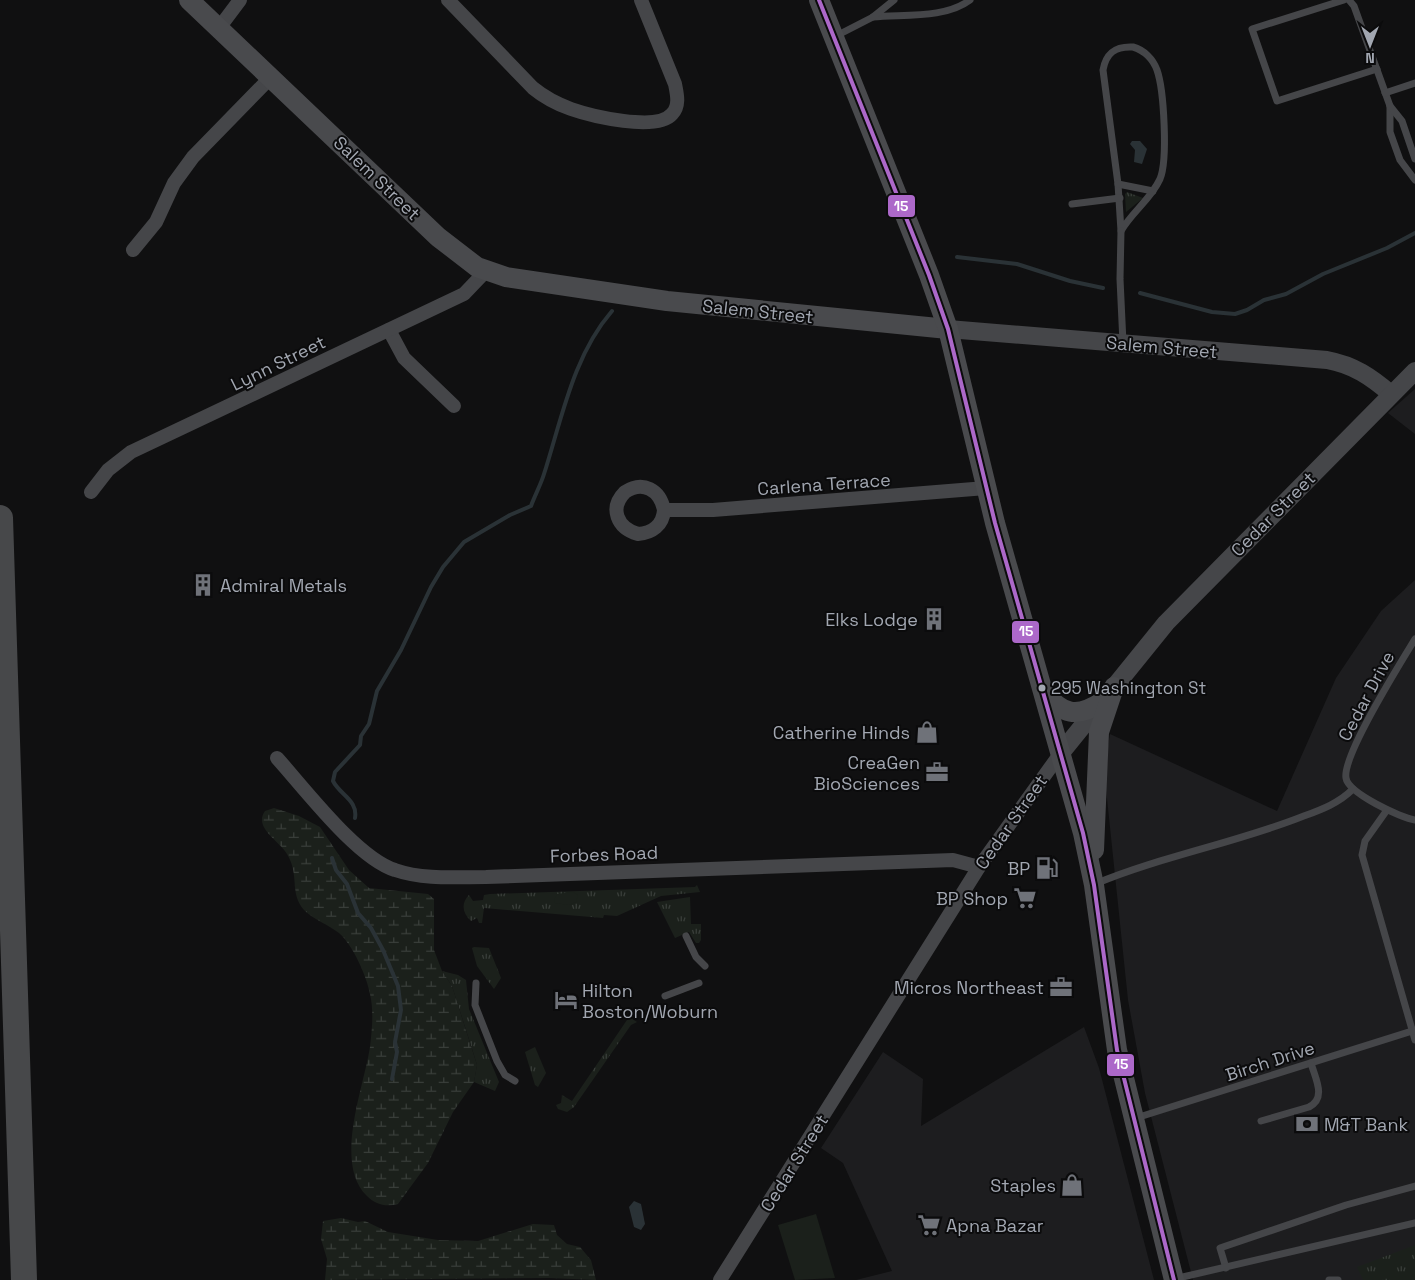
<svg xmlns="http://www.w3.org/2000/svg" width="1415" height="1280" viewBox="0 0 1415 1280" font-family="'Space Grotesk',sans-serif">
	<defs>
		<pattern id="grass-tufts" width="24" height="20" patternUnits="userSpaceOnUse" patternTransform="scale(1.25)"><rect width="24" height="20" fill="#1b201b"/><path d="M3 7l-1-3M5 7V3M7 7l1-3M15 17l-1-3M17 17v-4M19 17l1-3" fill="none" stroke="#393e3a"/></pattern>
		<pattern id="wetland-marsh" width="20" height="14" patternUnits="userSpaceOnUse" patternTransform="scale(1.25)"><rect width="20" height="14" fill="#1b201b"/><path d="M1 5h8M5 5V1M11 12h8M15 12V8" fill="none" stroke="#393e3a"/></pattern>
	</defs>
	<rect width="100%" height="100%" fill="#101011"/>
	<g fill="#1d1d1f">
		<path d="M1415 389V434L1388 413Z"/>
		<path d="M1415 580V1280H1193L1145 1093 1128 1000 1106 789 1108 746 1110 734 1277 811 1336 678 1381 611Z"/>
		<path d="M1084 1027 1099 1068 1154 1280H856L892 1271 843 1163 821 1148 883 1052 923 1079 921 1126Z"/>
	</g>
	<g fill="url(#grass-tufts)">
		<path d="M1127 192 1143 198 1126 212 1125 194Z"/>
		<path d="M697 885 700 892 661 896 617 916 604 915 603 918 484 908 482 923H479L477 918 471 921C462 913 461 903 469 895L473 901 483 900 484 895 490 894 695 887Z"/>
		<path d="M690 897 691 924H701V940L699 943H696L689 932 675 938 657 902Z"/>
		<path d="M474 947 489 948 501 978 494 989 477 966 472 948Z"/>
		<path d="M442 971 458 975 466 980 469 1009 499 1082 495 1091 474 1082 477 1065 474 1055 452 986Z"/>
		<path d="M629 1017 637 1022 631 1025 574 1107 567 1112 558 1109 556 1105 561 1103 562 1095 572 1101Z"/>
		<path d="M535 1047 546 1073 538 1087 535 1085 525 1052Z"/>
		<path d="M1415 1245V1280H1363L1357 1267Z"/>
	</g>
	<g fill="url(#wetland-marsh)">
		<path d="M274 808 299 816 320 827 349 870 369 888 428 894 434 899V950L442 971 452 986 477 1065 474 1082 453 1112 428 1163 398 1204C386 1207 376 1205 367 1196 333 1164 364 1087 370 1047 372 1030 374 1011 370 994 367 977 353 945 339 933 329 925 314 920 304 910 289 893 300 875 287 854 280 841 253 828 265 811Z"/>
		<path d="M341 1218 358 1222 365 1221 388 1232 438 1240 478 1241 533 1224 554 1225 557 1235 567 1244 580 1247 591 1260 596 1280 549 1278 325 1280 327 1259 321 1239 323 1221Z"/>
	</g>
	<g fill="#1b201b">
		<path d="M573 892 578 895 576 902 569 905 555 903 554 900 557 894Z"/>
		<path d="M816 1214 835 1278 795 1280 778 1225Z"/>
	</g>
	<g fill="#2a3236">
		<path d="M1132 141H1140L1147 149 1142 164 1134 162 1135 150 1130 144Z"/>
		<path d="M634 1201 641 1204 645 1224 641 1230 634 1227 629 1207Z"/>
	</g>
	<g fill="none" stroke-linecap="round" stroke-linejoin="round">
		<g stroke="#2a3236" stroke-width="4">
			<path d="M957 257 1017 264 1070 281 1103 288"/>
			<path d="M1140 293 1212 312 1235 314 1247 310 1264 300 1286 294 1323 274 1387 248 1415 233"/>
			<path d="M355 818C358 800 340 795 333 781L335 772 360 745 361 736 369 724 377 691 401 650 431 587 443 567 464 542 510 515 531 506C535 495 541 484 544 474 562 418 573 356 612 311"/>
			<path d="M332 858 336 870 347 884 358 913 371 928 383 950 398 986 401 1010 395 1042 397 1052 392 1079"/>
		</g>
		<g stroke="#454649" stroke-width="7">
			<path d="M1344 0 1252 29 1277 101 1377 69"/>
			<path d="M1349 0 1354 6 1390 106V132L1400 160 1415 180"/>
			<path d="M873 17C903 14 945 19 970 0"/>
			<path d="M834 37 873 17 894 0"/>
			<path d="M1133 47C1144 50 1153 59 1157 70 1164 90 1168 160 1160 179 1151 199 1132 212 1121 231L1118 184 1103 70C1106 53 1115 46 1133 47Z"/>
			<path d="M1385 93 1415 83"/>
			<path d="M1390 106 1402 121 1415 159"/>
			<path d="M1118 184 1153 191"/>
			<path d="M1072 204 1120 198"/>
			<path d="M1121 231 1120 279 1123 343"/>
			<path d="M1415 639C1401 662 1342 756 1346 778 1348 793 1401 818 1415 820"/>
			<path d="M1387 810 1365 841 1362 855 1415 1040"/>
			<path d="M1095 884C1160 857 1230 844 1296 819 1317 811 1337 805 1353 789"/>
			<path d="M686 936 696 957 705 966"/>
			<path d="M476 983 475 1005 497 1061 505 1075 515 1081"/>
			<path d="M665 996 699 983"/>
			<path d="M1136 1118 1415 1030"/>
			<path d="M1261 1121 1309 1107C1327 1098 1315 1078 1311 1063"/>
			<path d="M1226 1268 1220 1248 1346 1205 1415 1186"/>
			<path d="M1174 1279 1415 1223"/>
			<path d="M1329 1280H1338"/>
		</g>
		<g stroke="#454649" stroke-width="14">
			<path d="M448 0 533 88C544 97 557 104 571 109 591 116 657 132 672 114 680 106 677 94 675 84L641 0"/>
			<path d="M219 28 240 0"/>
			<path d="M133 250 156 222 174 183 193 157 271 77"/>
			<path d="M389 330 404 358 454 406"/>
			<path d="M91 492 108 470 131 452 464 294 485 272"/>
			<path d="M664 510C660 490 643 480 625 492 609 508 617 528 638 534 652 533 663 525 664 510H713L986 488"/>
			<path d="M277 758C305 789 357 858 395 870 424 880 456 877 486 877L953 860 979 867"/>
			<path d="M720 1280 979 867 1060 754"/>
		</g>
		<g stroke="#454649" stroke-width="18">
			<path d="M948 329 1327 360C1354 365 1371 377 1391 394"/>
			<path d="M1060 754 1166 623 1415 371"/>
		</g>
		<g stroke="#494a4d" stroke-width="20">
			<path d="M189 0 438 237 477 267 506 277 667 301 948 329"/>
			<path d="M819 0 929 275 948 329 995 523 1083 833 1094 885 1117 1050 1174 1280"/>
			<path d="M1044 692C1062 715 1077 718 1102 702"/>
			<path d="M1094 850 1099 732 1114 687"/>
		</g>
		<path stroke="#47484a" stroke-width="26" d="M0 518 24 1280"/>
		<defs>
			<path id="bus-1" d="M819 0 929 275 948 329 995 523 1083 833 1094 885 1117 1050 1174 1280"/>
		</defs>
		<use href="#bus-1" stroke="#0b0b0c" stroke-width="8"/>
		<use href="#bus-1" stroke="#ac68c9" stroke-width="4"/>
	</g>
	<defs>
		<symbol id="building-bare" viewBox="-9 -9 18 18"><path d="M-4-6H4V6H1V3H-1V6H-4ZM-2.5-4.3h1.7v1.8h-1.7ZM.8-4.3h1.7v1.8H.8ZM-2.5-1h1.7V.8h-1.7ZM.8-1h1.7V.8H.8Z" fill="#6f7279" stroke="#0b0b0c" stroke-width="2.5" paint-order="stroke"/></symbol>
		<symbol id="shop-bare" viewBox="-9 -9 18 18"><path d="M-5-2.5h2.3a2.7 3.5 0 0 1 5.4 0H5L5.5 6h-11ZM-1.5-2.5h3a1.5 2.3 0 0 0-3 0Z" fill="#6f7279" stroke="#0b0b0c" stroke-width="2.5" paint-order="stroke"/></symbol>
		<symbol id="office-bare" viewBox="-9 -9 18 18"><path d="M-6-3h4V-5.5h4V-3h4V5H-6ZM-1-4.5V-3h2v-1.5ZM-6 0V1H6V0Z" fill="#6f7279" stroke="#0b0b0c" stroke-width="2.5" paint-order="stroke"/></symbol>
		<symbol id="fuel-bare" viewBox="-9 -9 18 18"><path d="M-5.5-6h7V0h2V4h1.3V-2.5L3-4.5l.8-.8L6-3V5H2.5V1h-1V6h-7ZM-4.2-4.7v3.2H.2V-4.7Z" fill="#6f7279" stroke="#0b0b0c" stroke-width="2.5" paint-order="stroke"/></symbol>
		<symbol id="supermarket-bare" viewBox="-9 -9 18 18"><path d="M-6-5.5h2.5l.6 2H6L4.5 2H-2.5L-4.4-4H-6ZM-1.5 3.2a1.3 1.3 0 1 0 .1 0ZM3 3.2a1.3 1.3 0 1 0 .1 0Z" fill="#6f7279" stroke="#0b0b0c" stroke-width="2.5" paint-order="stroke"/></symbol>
		<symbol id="hotel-bare" viewBox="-9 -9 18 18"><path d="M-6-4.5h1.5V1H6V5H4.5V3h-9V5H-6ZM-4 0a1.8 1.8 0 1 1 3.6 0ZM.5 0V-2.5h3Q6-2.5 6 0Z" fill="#6f7279" stroke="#0b0b0c" stroke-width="2.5" paint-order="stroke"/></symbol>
		<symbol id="bank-bare" viewBox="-9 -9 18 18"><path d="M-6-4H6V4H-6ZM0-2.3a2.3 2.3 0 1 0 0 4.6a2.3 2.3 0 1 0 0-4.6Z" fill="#6f7279" stroke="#0b0b0c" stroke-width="2.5" paint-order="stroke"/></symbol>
	</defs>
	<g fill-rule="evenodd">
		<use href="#building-bare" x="187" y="569" width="32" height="32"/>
		<use href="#building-bare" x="918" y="603" width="32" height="32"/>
		<use href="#shop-bare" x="911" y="716" width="32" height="32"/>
		<use href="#office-bare" x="921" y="756" width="32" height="32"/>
		<use href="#fuel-bare" x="1031" y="852" width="32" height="32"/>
		<use href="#supermarket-bare" x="1009" y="882" width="32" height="32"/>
		<use href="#office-bare" x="1045" y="971" width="32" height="32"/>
		<use href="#hotel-bare" x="550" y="984" width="32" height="32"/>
		<use href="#bank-bare" x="1291" y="1108" width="32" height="32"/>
		<use href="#shop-bare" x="1056" y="1169" width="32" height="32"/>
		<use href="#supermarket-bare" x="913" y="1209" width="32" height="32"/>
	</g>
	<circle fill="#a2a7b1" stroke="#0b0b0c" stroke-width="2" cx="1042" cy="688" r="4.5"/>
	<g text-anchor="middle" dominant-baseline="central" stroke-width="4" stroke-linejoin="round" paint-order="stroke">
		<g font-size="17" fill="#a2a7b1" stroke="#0b0b0c" text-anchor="start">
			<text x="1051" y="688">295 Washington St</text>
		</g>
		<g font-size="18" fill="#a2a7b1" stroke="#0b0b0c">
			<text transform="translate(377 178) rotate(44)">Salem Street</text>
			<text transform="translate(758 311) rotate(6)">Salem Street</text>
			<text transform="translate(1162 347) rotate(5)">Salem Street</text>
			<text transform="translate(278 363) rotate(-26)">Lynn Street</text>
			<text transform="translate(824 484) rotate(-4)">Carlena Terrace</text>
			<text transform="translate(1273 514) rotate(-45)">Cedar Street</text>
			<text transform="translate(1366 696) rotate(-62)">Cedar Drive</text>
			<text transform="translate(1011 822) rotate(-55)">Cedar Street</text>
			<text transform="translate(604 854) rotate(-2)">Forbes Road</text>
			<text transform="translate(1270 1061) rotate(-18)">Birch Drive</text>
			<text transform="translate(794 1163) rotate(-58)">Cedar Street</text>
		</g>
		<g font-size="18" fill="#a2a7b1" stroke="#0b0b0c" text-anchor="end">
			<text x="220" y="585" text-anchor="start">Admiral Metals</text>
			<text x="918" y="619">Elks Lodge</text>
			<text x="910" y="732">Catherine Hinds</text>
			<text x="920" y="762">CreaGen<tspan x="920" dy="21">BioSciences</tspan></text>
			<text x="1030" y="868">BP</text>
			<text x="1008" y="898">BP Shop</text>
			<text x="1044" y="987">Micros Northeast</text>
			<text x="582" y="990" text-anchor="start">Hilton<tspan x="582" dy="21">Boston/Woburn</tspan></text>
			<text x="1324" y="1124" text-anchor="start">M&amp;T Bank</text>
			<text x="1056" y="1185">Staples</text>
			<text x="946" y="1225" text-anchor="start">Apna Bazar</text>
		</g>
	</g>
	<g stroke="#0b0b0c" stroke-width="2">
		<rect x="887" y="194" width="29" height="24" rx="5" fill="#ac68c9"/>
		<rect x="1011" y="620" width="29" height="24" rx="5" fill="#ac68c9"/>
		<rect x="1106" y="1053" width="29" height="24" rx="5" fill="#ac68c9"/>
	</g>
	<g font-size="14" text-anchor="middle" font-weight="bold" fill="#fff">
		<text x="901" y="211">15</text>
		<text x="1026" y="636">15</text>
		<text x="1121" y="1069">15</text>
	</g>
	<g transform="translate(1370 45) rotate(180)" stroke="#0b0b0c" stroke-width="4" paint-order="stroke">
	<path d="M0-4L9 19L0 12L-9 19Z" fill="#a2a7b1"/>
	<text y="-8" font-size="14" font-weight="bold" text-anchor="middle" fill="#a2a7b1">N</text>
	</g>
</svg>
